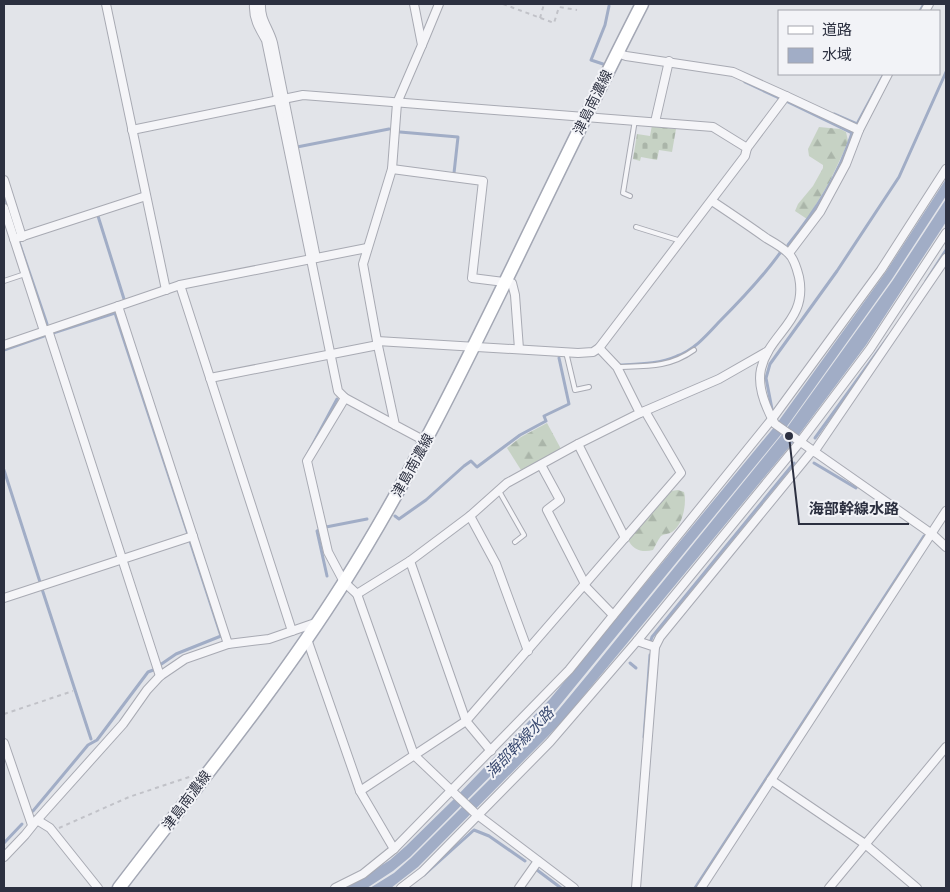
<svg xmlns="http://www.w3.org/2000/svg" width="950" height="892" viewBox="0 0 950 892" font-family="Lato,'Noto Sans JP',sans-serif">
	<defs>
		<pattern id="forest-firs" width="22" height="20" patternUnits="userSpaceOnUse" patternTransform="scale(1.25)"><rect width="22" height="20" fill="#c6d2c4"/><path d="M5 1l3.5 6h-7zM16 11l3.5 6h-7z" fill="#aab5a9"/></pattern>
		<pattern id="cemetery-stones" width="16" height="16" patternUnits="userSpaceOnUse" patternTransform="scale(1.25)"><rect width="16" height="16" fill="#c6d2c4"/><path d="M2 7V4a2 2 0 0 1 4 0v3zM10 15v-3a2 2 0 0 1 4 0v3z" fill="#aab5a9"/></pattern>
	</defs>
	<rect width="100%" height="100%" fill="#e2e4e9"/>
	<g fill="url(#forest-firs)">
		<path d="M819 127 840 129 846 132 848 141 844 151 829 183 807 219 795 211 798 204 813 186 823 168V165L809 156 808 149Z"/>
		<path d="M547 423 561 449 521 470 507 448 521 437Z"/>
		<path d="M678 490 684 492C687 503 683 525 672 532 669 534 664 534 661 536 658 540 655 546 653 550 643 553 632 550 628 539L671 491Z"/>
	</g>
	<path fill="url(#cemetery-stones)" d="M652 125 676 129 672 152 659 150 657 160 641 157 640 161 633 159 637 134 650 136Z"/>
	<g fill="#a1adc6">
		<path d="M946 179V196L892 279 783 432 555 711 410 857 393 871 367 888H346L390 860 406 846 454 799 550 699 775 426 885 273Z"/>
		<path d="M946 199V222L866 345 795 440 562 722 418 867 391 888H370L394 873 411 858 556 713 589 673 784 432 893 280Z"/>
	</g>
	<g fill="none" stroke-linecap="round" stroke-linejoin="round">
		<g stroke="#a1adc6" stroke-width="3">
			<path d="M920 11 924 4"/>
			<path d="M603 64 591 60 605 25 609 6"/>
			<path d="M745 82 779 98"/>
			<path d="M788 102 852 133C839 175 816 210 788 245"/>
			<path d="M834 114 857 124 884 74"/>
			<path d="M400 132 458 137 454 173"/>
			<path d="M297 147 389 129"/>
			<path d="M4 194 17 233"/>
			<path d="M98 216 124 299"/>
			<path d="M19 242 47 324"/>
			<path d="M926 281 946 250"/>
			<path d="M53 333 115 313 188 534"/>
			<path d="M4 350 44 336"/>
			<path d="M620 365C640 364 659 364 677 356 694 350 707 335 719 322 741 300 762 278 780 253"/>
			<path d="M772 409 766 378 770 364 837 271 899 177 946 72"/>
			<path d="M815 438 889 336"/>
			<path d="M306 457 337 399"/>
			<path d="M814 463 856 488"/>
			<path d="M4 470 40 582"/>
			<path d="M395 516 399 519 426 500 464 466 471 461 477 467 520 435 546 421 544 416 569 404 559 358"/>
			<path d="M319 527 320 530 317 531 327 576"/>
			<path d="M326 527 367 519"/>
			<path d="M42 589 91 739"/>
			<path d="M651 640 652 637 794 463"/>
			<path d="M630 663 636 668"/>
			<path d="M160 665 176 654 221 636 190 541"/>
			<path d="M644 737 650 655"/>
			<path d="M33 811 88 745 97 740 148 672 156 669"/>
			<path d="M4 843 22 824"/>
			<path d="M537 870 561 888"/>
			<path d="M424 875 474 830 489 836 525 861"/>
			<path d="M695 888 924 536"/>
		</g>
		<defs>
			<g id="lane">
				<path d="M630 196 623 193 635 120"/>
				<path d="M636 227 681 241"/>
				<path d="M4 281 25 274"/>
				<path d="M566 352 575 390 589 387"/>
				<path d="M617 367C646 366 669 368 694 350"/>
				<path d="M499 491 524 535 515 542"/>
			</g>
			<g id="street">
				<path d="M106 4 166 290"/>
				<path d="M254 4C253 18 259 28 266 40L338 391 345 398"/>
				<path d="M261 4C260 20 269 28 273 43L316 258"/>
				<path d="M414 4 422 45 397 103 392 169 363 264 377 341 395 425 425 441"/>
				<path d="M925 11 929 4"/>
				<path d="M422 45 439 4"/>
				<path d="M617 53 626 56 733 72 786 96"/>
				<path d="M655 122 669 61"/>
				<path d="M132 130 303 95 713 127 747 148 745 156 599 348 593 352 578 353 377 341"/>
				<path d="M747 148 786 96 859 130"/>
				<path d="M392 169 483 181 472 278 512 283 515 295 519 349"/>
				<path d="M4 180 22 237"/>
				<path d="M712 201C730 213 748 225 766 238 773 242 782 247 788 253 794 258 797 269 799 277 808 321 769 333 761 369 757 387 766 408 775 424L932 534 946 547"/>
				<path d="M4 208 44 331"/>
				<path d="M14 239 146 196"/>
				<path d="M789 253 820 212 846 164 859 130 888 74"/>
				<path d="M180 285 292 631"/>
				<path d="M118 306 228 644"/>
				<path d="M48 330 160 676"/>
				<path d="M4 345 180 285 367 248"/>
				<path d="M599 348 617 367 640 413"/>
				<path d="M210 378 378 345"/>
				<path d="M395 425 345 398 307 461 328 552 344 582 357 594 410 561 470 516 507 483 578 444 640 413 719 379 768 351"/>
				<path d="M578 444 625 538"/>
				<path d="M814 452 946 258"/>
				<path d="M541 465 560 500 547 510 585 584"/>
				<path d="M470 516 496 564 528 651"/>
				<path d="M410 561 466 721 491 751"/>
				<path d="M584 585 613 615"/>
				<path d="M357 594 414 755 475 813 574 888"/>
				<path d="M4 598 193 536"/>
				<path d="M307 639 360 791 394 849"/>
				<path d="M655 647 660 637 812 451"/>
				<path d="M4 743 32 825"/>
				<path d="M771 780 865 844 917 888"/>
				<path d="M360 791 466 721 681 473 645 411"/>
				<path d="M37 820 123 724 147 690 160 676 185 659 228 644 269 639 318 622"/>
				<path d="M4 857 25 835 37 820 50 828 98 888"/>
				<path d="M335 888 363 874 394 849 569 670 772 419 881 270 946 169"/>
				<path d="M401 888 422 872 550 742 637 641 800 442 870 349 946 233"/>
				<path d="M519 888 538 861"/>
				<path d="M636 888 655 647 637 641"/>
				<path d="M701 888 946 511"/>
				<path d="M829 888 946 747"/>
			</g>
			<path id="primary" d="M119 888C195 788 276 690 343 584 408 481 461 373 514 264 556 177 598 90 642 4"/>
		</defs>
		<use href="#lane" stroke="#a8aab3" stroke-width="6"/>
		<use href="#street" stroke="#a8aab3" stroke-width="10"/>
		<use href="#primary" stroke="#a3a7b4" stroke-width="15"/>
		<g stroke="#c1c2c8" stroke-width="2" stroke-dasharray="4 4" stroke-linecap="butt">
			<path d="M503 4 554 23 559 7 577 10"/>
			<path d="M540 18 544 4"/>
			<path d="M4 714 73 691"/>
			<path d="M59 828 129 797 192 776"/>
		</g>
		<use href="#lane" stroke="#f5f5f8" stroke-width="4"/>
		<use href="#street" stroke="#f5f5f8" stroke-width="8"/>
		<use href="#primary" stroke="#fff" stroke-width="12"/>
	</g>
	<g text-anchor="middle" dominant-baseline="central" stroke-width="4" stroke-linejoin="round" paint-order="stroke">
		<g font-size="14" fill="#2c3040" stroke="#f2f3f7">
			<text transform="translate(592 102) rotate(-64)">津島南濃線</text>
			<text transform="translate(412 465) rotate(-61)">津島南濃線</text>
			<text transform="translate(186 800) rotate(-53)">津島南濃線</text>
		</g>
		<g font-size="15" font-style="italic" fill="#3a4a70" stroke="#f2f3f7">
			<text transform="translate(519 742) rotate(-46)">海部幹線水路</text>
		</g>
	</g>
	<path fill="none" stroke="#2c3040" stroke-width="2" d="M789 436L799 524H909"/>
	<circle fill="#2c3040" stroke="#f2f3f7" stroke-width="2" cx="789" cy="436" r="5"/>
	<g font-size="15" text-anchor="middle" font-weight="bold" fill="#2c3040" stroke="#f2f3f7" stroke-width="4" stroke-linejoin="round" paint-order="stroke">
		<text x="854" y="514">海部幹線水路</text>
	</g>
	<rect width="950" height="892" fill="none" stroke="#2c3040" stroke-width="10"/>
	<rect x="778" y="10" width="162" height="65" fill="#f2f3f7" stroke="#a3a5ae"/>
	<rect x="788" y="26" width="25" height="8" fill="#ffffff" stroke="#a3a5ae"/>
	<text x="822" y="35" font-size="15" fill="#2c3040">道路</text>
	<rect x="788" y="48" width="25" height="15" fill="#a1adc6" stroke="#a3a5ae"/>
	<text x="822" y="60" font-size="15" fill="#2c3040">水域</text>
</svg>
